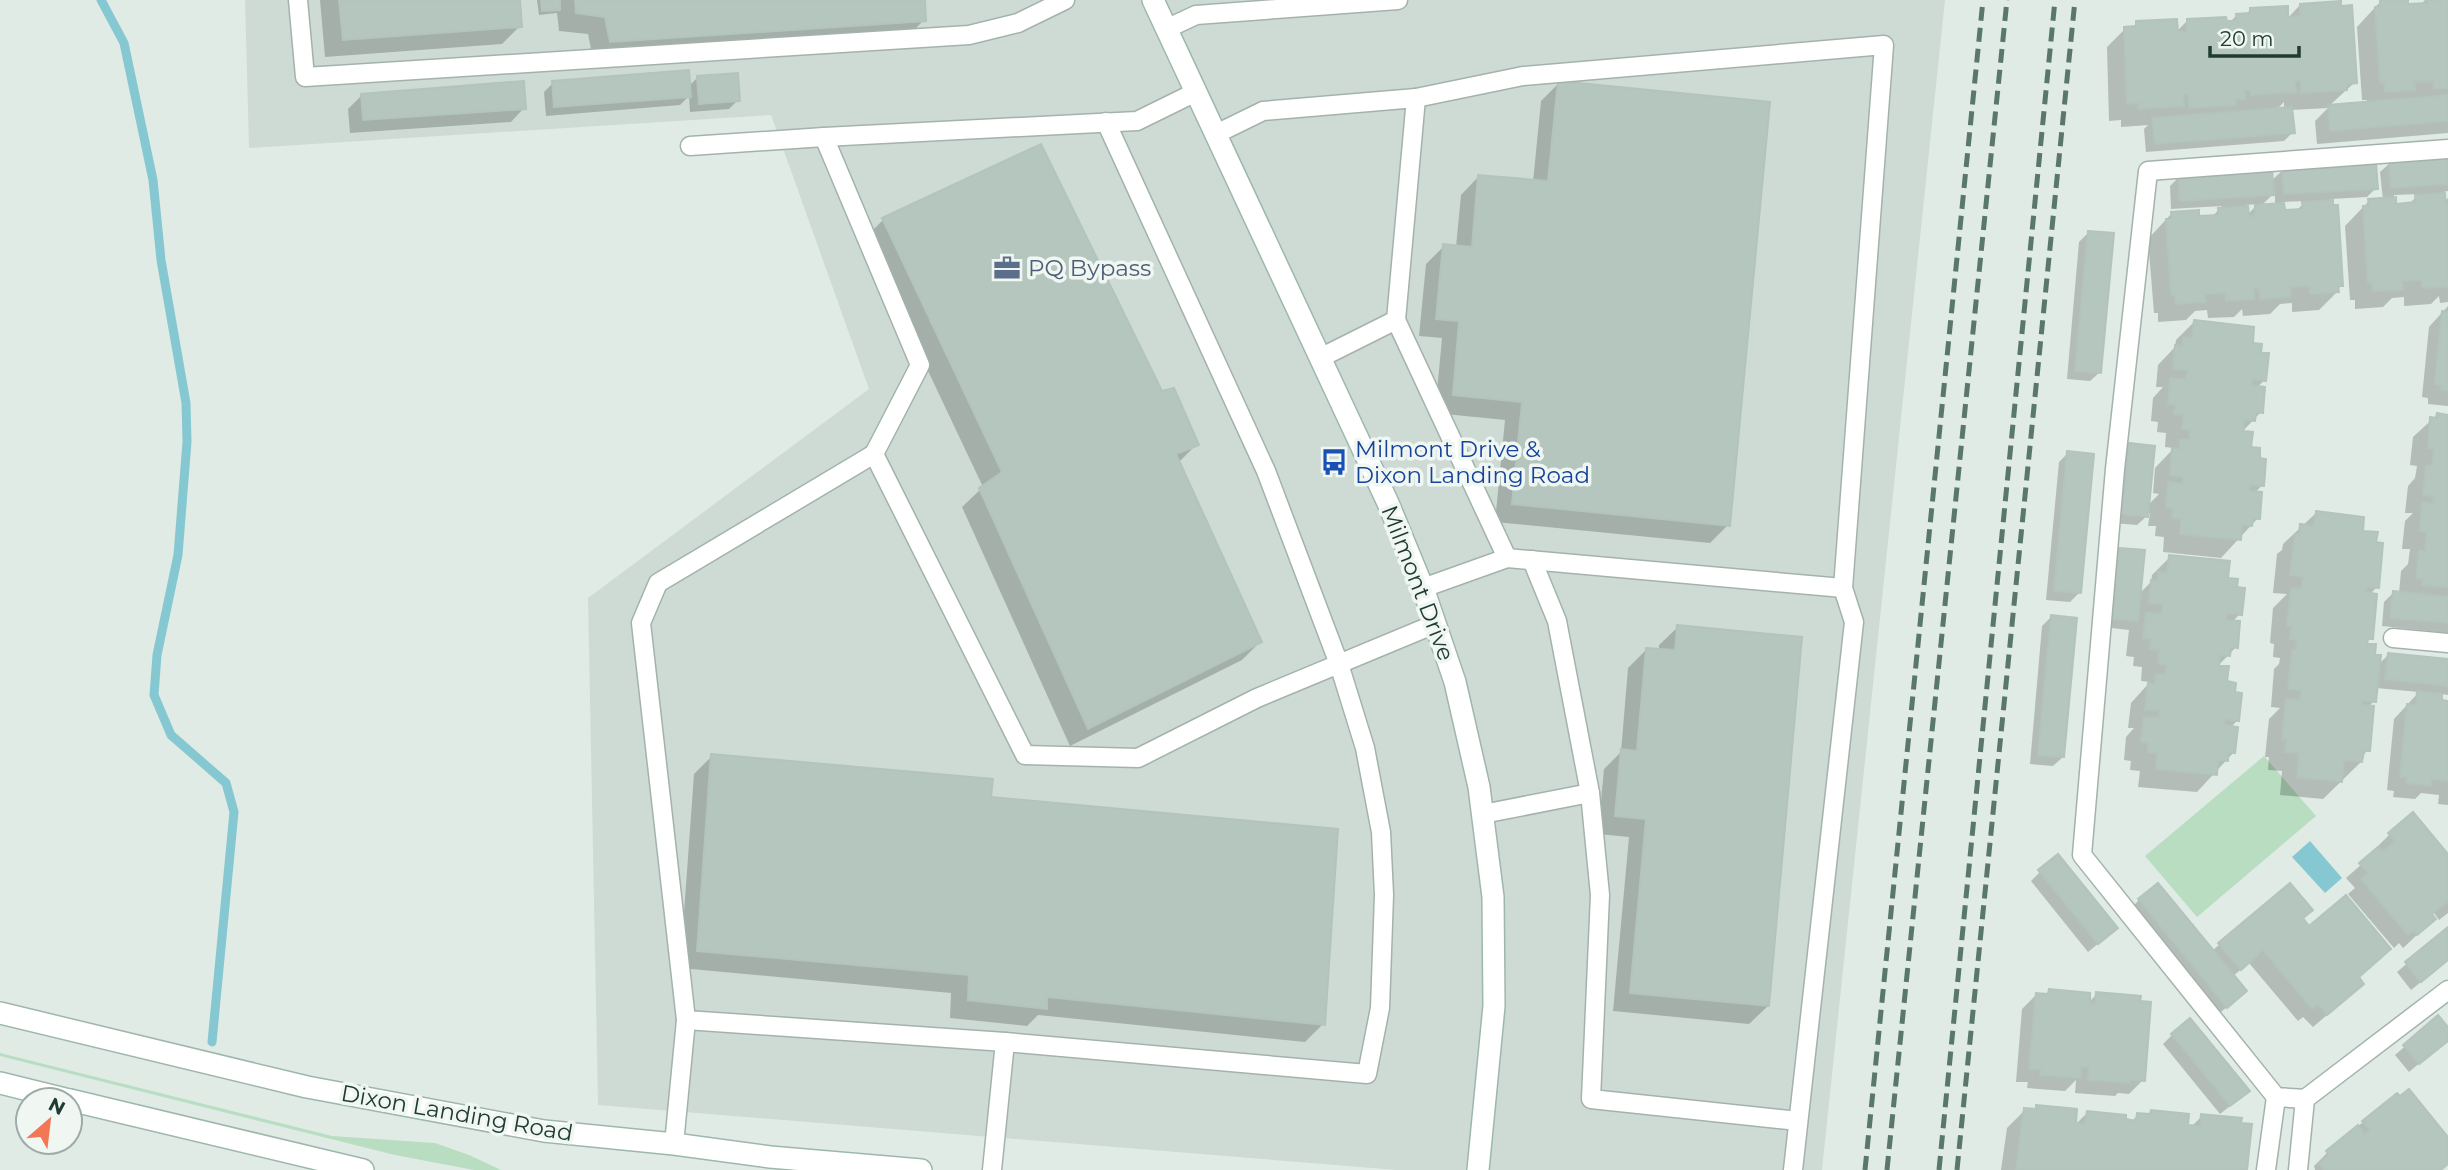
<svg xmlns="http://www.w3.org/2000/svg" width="2448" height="1170" viewBox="0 0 2448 1170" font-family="Montserrat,sans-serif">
	<rect width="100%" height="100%" fill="#e0ebe5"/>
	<path fill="#cedbd4" d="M245 0H1945L1822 1170H1397L598 1105 588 598 869 389 771 115 249 148Z"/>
	<g fill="#b8ddc1">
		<path d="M2264 756 2316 816 2197 917 2145 856Z"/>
		<path d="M0 1053 332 1136 435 1143 469 1155 501 1170H474L395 1155 0 1056Z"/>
	</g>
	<path fill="#86c8d1" d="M2310 841 2342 878 2325 893 2292 857Z"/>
	<g fill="#0003" fill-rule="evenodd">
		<path d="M320 0H518L520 26 502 44 325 57Z"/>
		<path d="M537 0H923L924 20 906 38 593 59 588 34 559 31 557 13 539 15Z"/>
		<path d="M2406 0 2407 6 2420 5 2425 0H2448V133L2317 144 2315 121 2328 108 2291 110 2293 132 2284 141 2146 152 2144 129 2148 125 2121 127V120L2109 121 2107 47 2125 29 2132 28 2137 23 2176 32 2187 21 2229 23 2237 15H2245L2250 10 2287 19 2300 5 2355 82 2328 107 2367 104V100H2362L2357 27 2381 1ZM2284 102V109L2276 110Z"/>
		<path d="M697 78 738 100 729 109 690 112 689 96 680 105 546 116 544 92 553 83 688 87Z"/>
		<path d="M1559 83 1728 525 1710 543 1495 522 1505 420 1435 413 1442 338 1419 336 1426 264 1444 246 1456 247 1461 195 1479 176 1533 182 1541 101Z"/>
		<path d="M362 95 524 108 511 122 350 133 348 109Z"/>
		<path d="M2448 158V191L2443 192 2444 202 2448 198V302L2440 303 2439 296 2431 304 2404 306V297L2392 298 2383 307 2355 309V300H2350L2345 226 2369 201 2383 200 2380 172 2390 163ZM2419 194 2408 205 2394 206V195Z"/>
		<path d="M2283 170 2376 188 2367 197 2331 199 2341 285 2337 292 2319 310 2292 312V303L2280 304 2270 314 2243 316 2242 309 2234 317 2208 318 2207 310 2195 311 2186 320 2158 322V313H2154L2148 239 2172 213 2198 218H2211L2222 206 2171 209 2170 186 2179 177 2271 181ZM2275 192V205L2261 206ZM2306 201 2296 211 2283 212 2282 202ZM2258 204 2247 215 2246 205Z"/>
		<path d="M883 220 1161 393 1197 444 1178 463 1260 642 1242 660 1070 746 962 507 983 487 865 238Z"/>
		<path d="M2088 233 2100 372 2090 381 2067 379 2079 242Z"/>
		<path d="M2448 306V406L2428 404V398L2422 397 2429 327Z"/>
		<path d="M2194 322 2251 345 2260 354 2265 380 2257 387 2261 412 2241 433 2250 448 2262 485 2255 493 2258 518 2221 558 2163 552 2164 537 2155 536 2156 526H2148L2150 513 2137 525 2113 523 2120 454 2129 445 2147 506 2159 494 2153 493 2155 468 2174 448 2165 447 2166 433 2157 432 2158 422 2151 421 2153 398 2163 387H2156L2158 365 2175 347 2176 340Z"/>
		<path d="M2437 415 2448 416V633L2382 626 2384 602 2393 593H2399L2401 571 2408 564 2410 549H2402L2405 521 2413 513H2405L2408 486 2415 478 2417 466 2410 465 2413 437Z"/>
		<path d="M2068 453 2079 593 2070 602 2046 600 2059 462Z"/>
		<path d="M2316 513 2361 532 2377 587 2370 594 2371 638 2364 645 2378 665 2389 654 2448 661V695L2441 694 2440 702 2448 703V805L2438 804 2439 795 2421 793 2415 799 2393 797 2394 791 2387 790 2394 719 2419 692 2376 688 2374 701 2368 707V750L2361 757V762L2323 799 2280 795 2282 771 2268 770 2269 757H2265L2269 719 2280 708 2271 707 2274 669 2279 664 2280 658 2273 657 2274 644 2270 643 2273 608 2287 594 2273 593 2277 554 2282 550 2283 544Z"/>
		<path d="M2119 550 2139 594 2151 582 2152 575 2170 557 2226 579 2240 614 2232 622 2236 647 2217 667 2225 683 2238 720 2230 728 2234 752 2197 792 2138 787 2140 771 2130 770 2131 761 2124 760 2126 737 2134 728H2128L2131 703 2150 682 2141 681 2142 667 2133 666 2134 657 2126 656 2129 630 2103 627 2110 559Z"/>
		<path d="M2051 617 2063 757 2053 766 2030 764 2042 626Z"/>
		<path d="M1678 627 1768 1006 1749 1024 1613 1011 1629 837 1598 834 1604 769 1621 752 1628 668 1646 650 1659 651V645Z"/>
		<path d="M712 756 990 798 1323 1024 1305 1042 1038 1015 1027 1026 950 1018 951 993 680 968 694 774Z"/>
		<path d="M2390 834 2448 857V913L2439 920 2434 913 2431 916 2434 919 2403 948 2399 943 2394 948 2348 894 2355 888 2346 878 2378 850 2376 848Z"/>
		<path d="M2040 872 2106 937 2088 952 2031 881Z"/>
		<path d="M2139 900 2212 951 2220 944 2301 919 2309 928 2389 949 2357 978 2348 997 2313 1027 2303 1017 2298 1021 2249 963 2233 976 2236 1000 2217 1015 2130 909Z"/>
		<path d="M2448 929V960L2411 990 2397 972Z"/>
		<path d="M2049 991 2088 1003 2097 994 2143 1080 2129 1094 2118 1093 2115 1096 2075 1093 2076 1080 2065 1091 2027 1088 2028 1082H2016L2022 1009 2036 995H2045Z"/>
		<path d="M2438 1018 2448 1030V1039L2409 1072 2395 1055Z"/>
		<path d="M2172 1035 2239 1099 2220 1114 2163 1044Z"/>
		<path d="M2037 1107 2074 1126 2087 1113 2131 1122 2138 1115 2147 1116 2151 1112 2191 1127 2202 1116 2246 1170H2001L2007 1128 2025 1110 2033 1111Z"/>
		<path d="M2363 1122 2448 1140V1159L2440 1170H2315L2314 1166 2327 1153Z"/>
	</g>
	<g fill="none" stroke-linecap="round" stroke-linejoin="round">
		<path stroke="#86c8d1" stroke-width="9" d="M101 0 124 43 153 180 161 260 186 403 187 442 178 555 157 655 154 695 171 735 226 783 234 812 212 1042"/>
	</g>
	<g fill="#b5c6be" stroke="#b2c4bc" stroke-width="2">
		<path d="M339 0H520L522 27 343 40Z"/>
		<path d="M541 0H560V10L542 11Z"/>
		<path d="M575 0H925L926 21 610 42 605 17 576 13Z"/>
		<path d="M2380 0H2408V4L2428 3 2427 0H2448V88L2434 89V81L2414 82 2415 90 2385 92 2384 83H2380L2375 7 2380 6Z"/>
		<path d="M2341 1V6L2352 5 2357 83 2347 84V90L2301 93V81H2295L2296 92 2251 95 2250 90H2245V99H2235L2236 105 2189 108 2188 94H2183L2184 106 2139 109V103L2127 104 2124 27 2136 26V21L2177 19 2178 32H2187V19L2226 17 2227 21H2237L2236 14 2250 13V8L2288 6V17L2300 16V4Z"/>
		<path d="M689 70 691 97 554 107 552 81Z"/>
		<path d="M738 73 740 101 699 104 697 76Z"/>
		<path d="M524 81 526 109 363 120 361 94Z"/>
		<path d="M1558 81 1770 102 1730 526 1512 504 1522 402 1453 395 1459 321 1436 319 1443 244 1472 247 1478 175 1548 181Z"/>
		<path d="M2448 95V121L2330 131 2328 105Z"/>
		<path d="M2292 107 2295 133 2155 144 2152 118Z"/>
		<path d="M1041 144 1162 391 1174 388 1199 445 1176 454 1262 642 1088 729 979 488 1002 472 882 218Z"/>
		<path d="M2448 157V184L2391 188 2389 161Z"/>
		<path d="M2376 163 2378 189 2284 194 2282 168Z"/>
		<path d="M2272 170 2274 195 2180 201 2178 175Z"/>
		<path d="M2445 193 2446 204 2448 203V287L2422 288 2421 280 2402 281 2403 290 2373 291 2372 282 2368 283 2363 206H2369L2368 199 2396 197V204L2416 202 2415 195Z"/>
		<path d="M2333 200V205H2338L2343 286H2338L2339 292 2310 294V286L2290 287V297L2260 299V288H2254V299L2226 301 2225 293 2205 294 2206 302 2176 304 2175 295H2171L2166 219H2172L2171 212 2199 210V216L2219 215 2218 208 2248 206 2249 216H2255V205L2284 203 2285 210 2303 209 2302 202Z"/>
		<path d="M2088 231 2114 233 2101 373 2075 371Z"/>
		<path d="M2442 311 2448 312V391L2441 390V385L2435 384Z"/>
		<path d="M2194 320 2254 327 2253 343 2262 344 2261 353H2269L2266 381 2252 379 2251 385 2265 387 2263 413 2256 412 2255 421 2244 420 2243 431 2253 432 2251 447 2260 448V458L2266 459 2264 486 2249 485V491L2262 492 2260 519 2253 518 2252 526 2242 525 2241 540 2180 534 2181 519 2172 518 2173 509 2166 508 2168 482 2183 484V477L2170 475 2172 448 2180 449V440H2189L2190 430 2182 429 2184 415 2174 414 2175 405 2168 404 2170 378 2186 379 2187 370 2173 369 2175 345 2182 346 2183 337 2192 338Z"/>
		<path d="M2437 413 2448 415V587L2422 585 2423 579 2416 578 2419 551H2425L2427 532 2420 531 2422 502 2433 503 2434 496 2423 495 2426 466H2432L2434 448H2428L2430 417 2436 418Z"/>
		<path d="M2129 443 2155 446 2148 517 2122 514Z"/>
		<path d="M2067 451 2094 454 2081 593 2054 591Z"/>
		<path d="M2316 511 2364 517 2363 531 2378 532 2376 542 2383 543 2379 588 2367 587 2366 592 2377 594 2373 639H2368L2367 644H2376L2375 655H2381L2376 702 2362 701V705L2374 706 2370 751H2364L2362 762 2344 760 2342 782 2297 777 2299 753 2285 752 2287 740H2282L2286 699 2300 700 2301 690 2288 689 2292 650H2296L2297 640 2290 639 2292 626 2287 625 2291 588 2302 589 2303 577 2290 575 2295 534 2299 535 2300 524 2314 526Z"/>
		<path d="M2119 548 2145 550 2138 621 2112 619Z"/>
		<path d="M2169 555 2230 561 2228 578 2238 579 2237 587 2245 588 2242 615 2227 613 2226 620 2240 621 2238 648 2231 647 2230 656 2220 655 2219 666H2229L2227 681 2236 683 2235 692 2242 693 2239 721 2225 719 2224 725 2238 727 2235 753 2228 752V761L2218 760 2217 775 2156 769 2157 753 2148 752V743L2141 742 2144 717 2159 718V711L2145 710 2148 683 2155 684 2156 674 2165 675 2166 665 2158 664 2159 650 2150 649 2151 639 2143 638 2146 612 2162 614 2163 605 2149 603 2151 580 2158 581V572L2167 573Z"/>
		<path d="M2393 591 2448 597V623L2390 618Z"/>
		<path d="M2051 615 2077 618 2064 757 2038 755Z"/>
		<path d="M1677 625 1802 637 1769 1006 1630 993 1646 819 1615 816 1621 749 1637 751 1646 648 1675 650Z"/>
		<path d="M2388 653 2448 659V686L2385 679Z"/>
		<path d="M2417 691 2442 694V700L2448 701V781L2432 779 2431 786 2406 783 2407 777H2400L2407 704 2416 705Z"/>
		<path d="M711 754 993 779 991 797 1338 829 1325 1025 1047 997V1009L968 1000 969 975 697 951Z"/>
		<path d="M2413 812 2448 854V901L2432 914 2436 919 2417 935 2414 931 2408 935 2361 879 2368 873 2359 863 2378 847 2382 852 2395 841 2388 833Z"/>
		<path d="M2058 854 2118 928 2098 944 2038 870Z"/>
		<path d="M2158 883 2247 991 2227 1008 2138 899Z"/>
		<path d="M2290 883 2313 910 2303 918 2309 926 2346 895 2391 949 2359 977 2364 984 2327 1015 2318 1004 2312 1009 2263 950 2241 970 2218 943Z"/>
		<path d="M2448 927V960L2421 982 2405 962Z"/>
		<path d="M2049 989 2090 993V1003L2095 1004 2096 992 2141 996 2140 1001 2151 1002 2145 1081 2130 1080V1083L2088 1080 2089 1067H2081V1078L2040 1075 2041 1069H2029L2036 993 2048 994Z"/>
		<path d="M2438 1015 2448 1027V1041L2419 1064 2403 1045Z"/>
		<path d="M2190 1018 2250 1091 2230 1106 2171 1034Z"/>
		<path d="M2409 1089 2448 1137V1164L2441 1170H2324L2319 1163 2329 1155 2326 1151 2358 1125 2365 1134 2370 1130 2362 1121 2397 1093 2400 1096Z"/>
		<path d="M2036 1105 2077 1109 2076 1123 2085 1124 2087 1111 2126 1115V1119L2136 1121 2137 1113 2150 1114 2151 1110 2189 1114 2188 1125 2200 1126 2201 1114 2242 1118 2241 1123 2252 1124 2247 1170H2016L2024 1108 2036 1109Z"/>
	</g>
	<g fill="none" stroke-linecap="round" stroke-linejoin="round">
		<defs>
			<g id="lane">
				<path d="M298 0 305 77 969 35 1018 23 1065 0"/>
				<path d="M1166 29 1196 15 1398 0"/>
				<path d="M1196 92 1137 121 824 137 920 365 874 454 1025 755 1138 758 1257 698 1435 624"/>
				<path d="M1216 134 1263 111 1416 98 1396 320 1320 358"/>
				<path d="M690 146 824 137"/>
				<path d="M2448 149 2148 171 2115 469 2082 855 2276 1097 2305 1099 2448 990"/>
				<path d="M1396 320 1507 558 1843 588 1884 45 1523 76 1416 98"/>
				<path d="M874 454 658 583 641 623 686 1020 1005 1042 1367 1074 1380 1008 1384 895 1381 832 1365 748 1339 664 1266 471 1106 122"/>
				<path d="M1532 560 1557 621 1590 793 1600 895 1591 1099 1798 1121"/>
				<path d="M1423 588 1507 558"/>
				<path d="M2393 638 2448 643"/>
				<path d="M1483 814 1590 793"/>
				<path d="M674 1144 686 1020"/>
				<path d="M992 1170 1005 1042"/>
				<path d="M1793 1170 1854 622 1843 588"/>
				<path d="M2266 1170 2276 1097"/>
				<path d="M2298 1170 2305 1099"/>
			</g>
			<g id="secondary">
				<path d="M1153 0 1388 503 1423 588 1455 682 1479 787 1493 897 1494 1006 1478 1170"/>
				<path d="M0 1013 307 1087 544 1131 674 1144 770 1157 921 1170"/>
				<path d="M0 1083 69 1100"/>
				<path d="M70 1100 363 1170"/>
			</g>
		</defs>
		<use href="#lane" stroke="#a3b3ac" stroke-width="21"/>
		<use href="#secondary" stroke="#9eb7ad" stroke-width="24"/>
		<use href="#lane" stroke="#fff" stroke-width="18"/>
		<use href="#secondary" stroke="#fff" stroke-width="21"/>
		<g stroke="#5a776e" stroke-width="5" stroke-dasharray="14 7" stroke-linecap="butt">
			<path d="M1865 1170 1983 0"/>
			<path d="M1887 1170 2007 0"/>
			<path d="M1939 1170 2055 0"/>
			<path d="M1957 1170 2075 0"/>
		</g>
	</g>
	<defs>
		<symbol id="office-bare" viewBox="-9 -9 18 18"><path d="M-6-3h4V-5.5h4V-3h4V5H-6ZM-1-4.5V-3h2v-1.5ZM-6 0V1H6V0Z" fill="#5c6f8a" stroke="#f0f7f3" stroke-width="2.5" paint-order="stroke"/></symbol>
		<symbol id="bus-bare" viewBox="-9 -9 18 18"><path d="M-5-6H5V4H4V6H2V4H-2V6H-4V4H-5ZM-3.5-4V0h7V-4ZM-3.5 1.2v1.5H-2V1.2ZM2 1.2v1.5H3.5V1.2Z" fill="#1a4fb4" stroke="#f0f7f3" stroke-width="2.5" paint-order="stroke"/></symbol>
	</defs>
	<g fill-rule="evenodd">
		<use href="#office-bare" x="988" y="249" width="38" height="38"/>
		<use href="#bus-bare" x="1315" y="443" width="38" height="38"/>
	</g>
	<g text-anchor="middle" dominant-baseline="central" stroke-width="7" stroke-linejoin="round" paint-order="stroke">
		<g font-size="23" fill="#4e5e75" stroke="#f0f7f3" text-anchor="start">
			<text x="1028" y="268">PQ Bypass</text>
		</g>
		<g font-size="23" fill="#164399" stroke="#f0f7f3" text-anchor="start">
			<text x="1355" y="449">Milmont Drive &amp;<tspan x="1355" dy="26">Dixon Landing Road</tspan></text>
		</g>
		<g font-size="23" fill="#203b33" stroke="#f0f7f3">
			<text transform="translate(1418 583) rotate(69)">Milmont Drive</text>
			<text transform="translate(457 1113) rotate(10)">Dixon Landing Road</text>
		</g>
	</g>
	<g transform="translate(49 1121) rotate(28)"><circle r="33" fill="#f0f7f3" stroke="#9daca6" stroke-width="2"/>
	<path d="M0-5L12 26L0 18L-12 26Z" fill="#f37755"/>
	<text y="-10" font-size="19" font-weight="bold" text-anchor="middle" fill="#203b33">N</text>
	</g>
	<path d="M2210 46v10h89v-10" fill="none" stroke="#203b33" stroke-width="3.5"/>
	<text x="2220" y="46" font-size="21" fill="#203b33" stroke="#f0f7f3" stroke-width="5" paint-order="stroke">20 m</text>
</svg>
